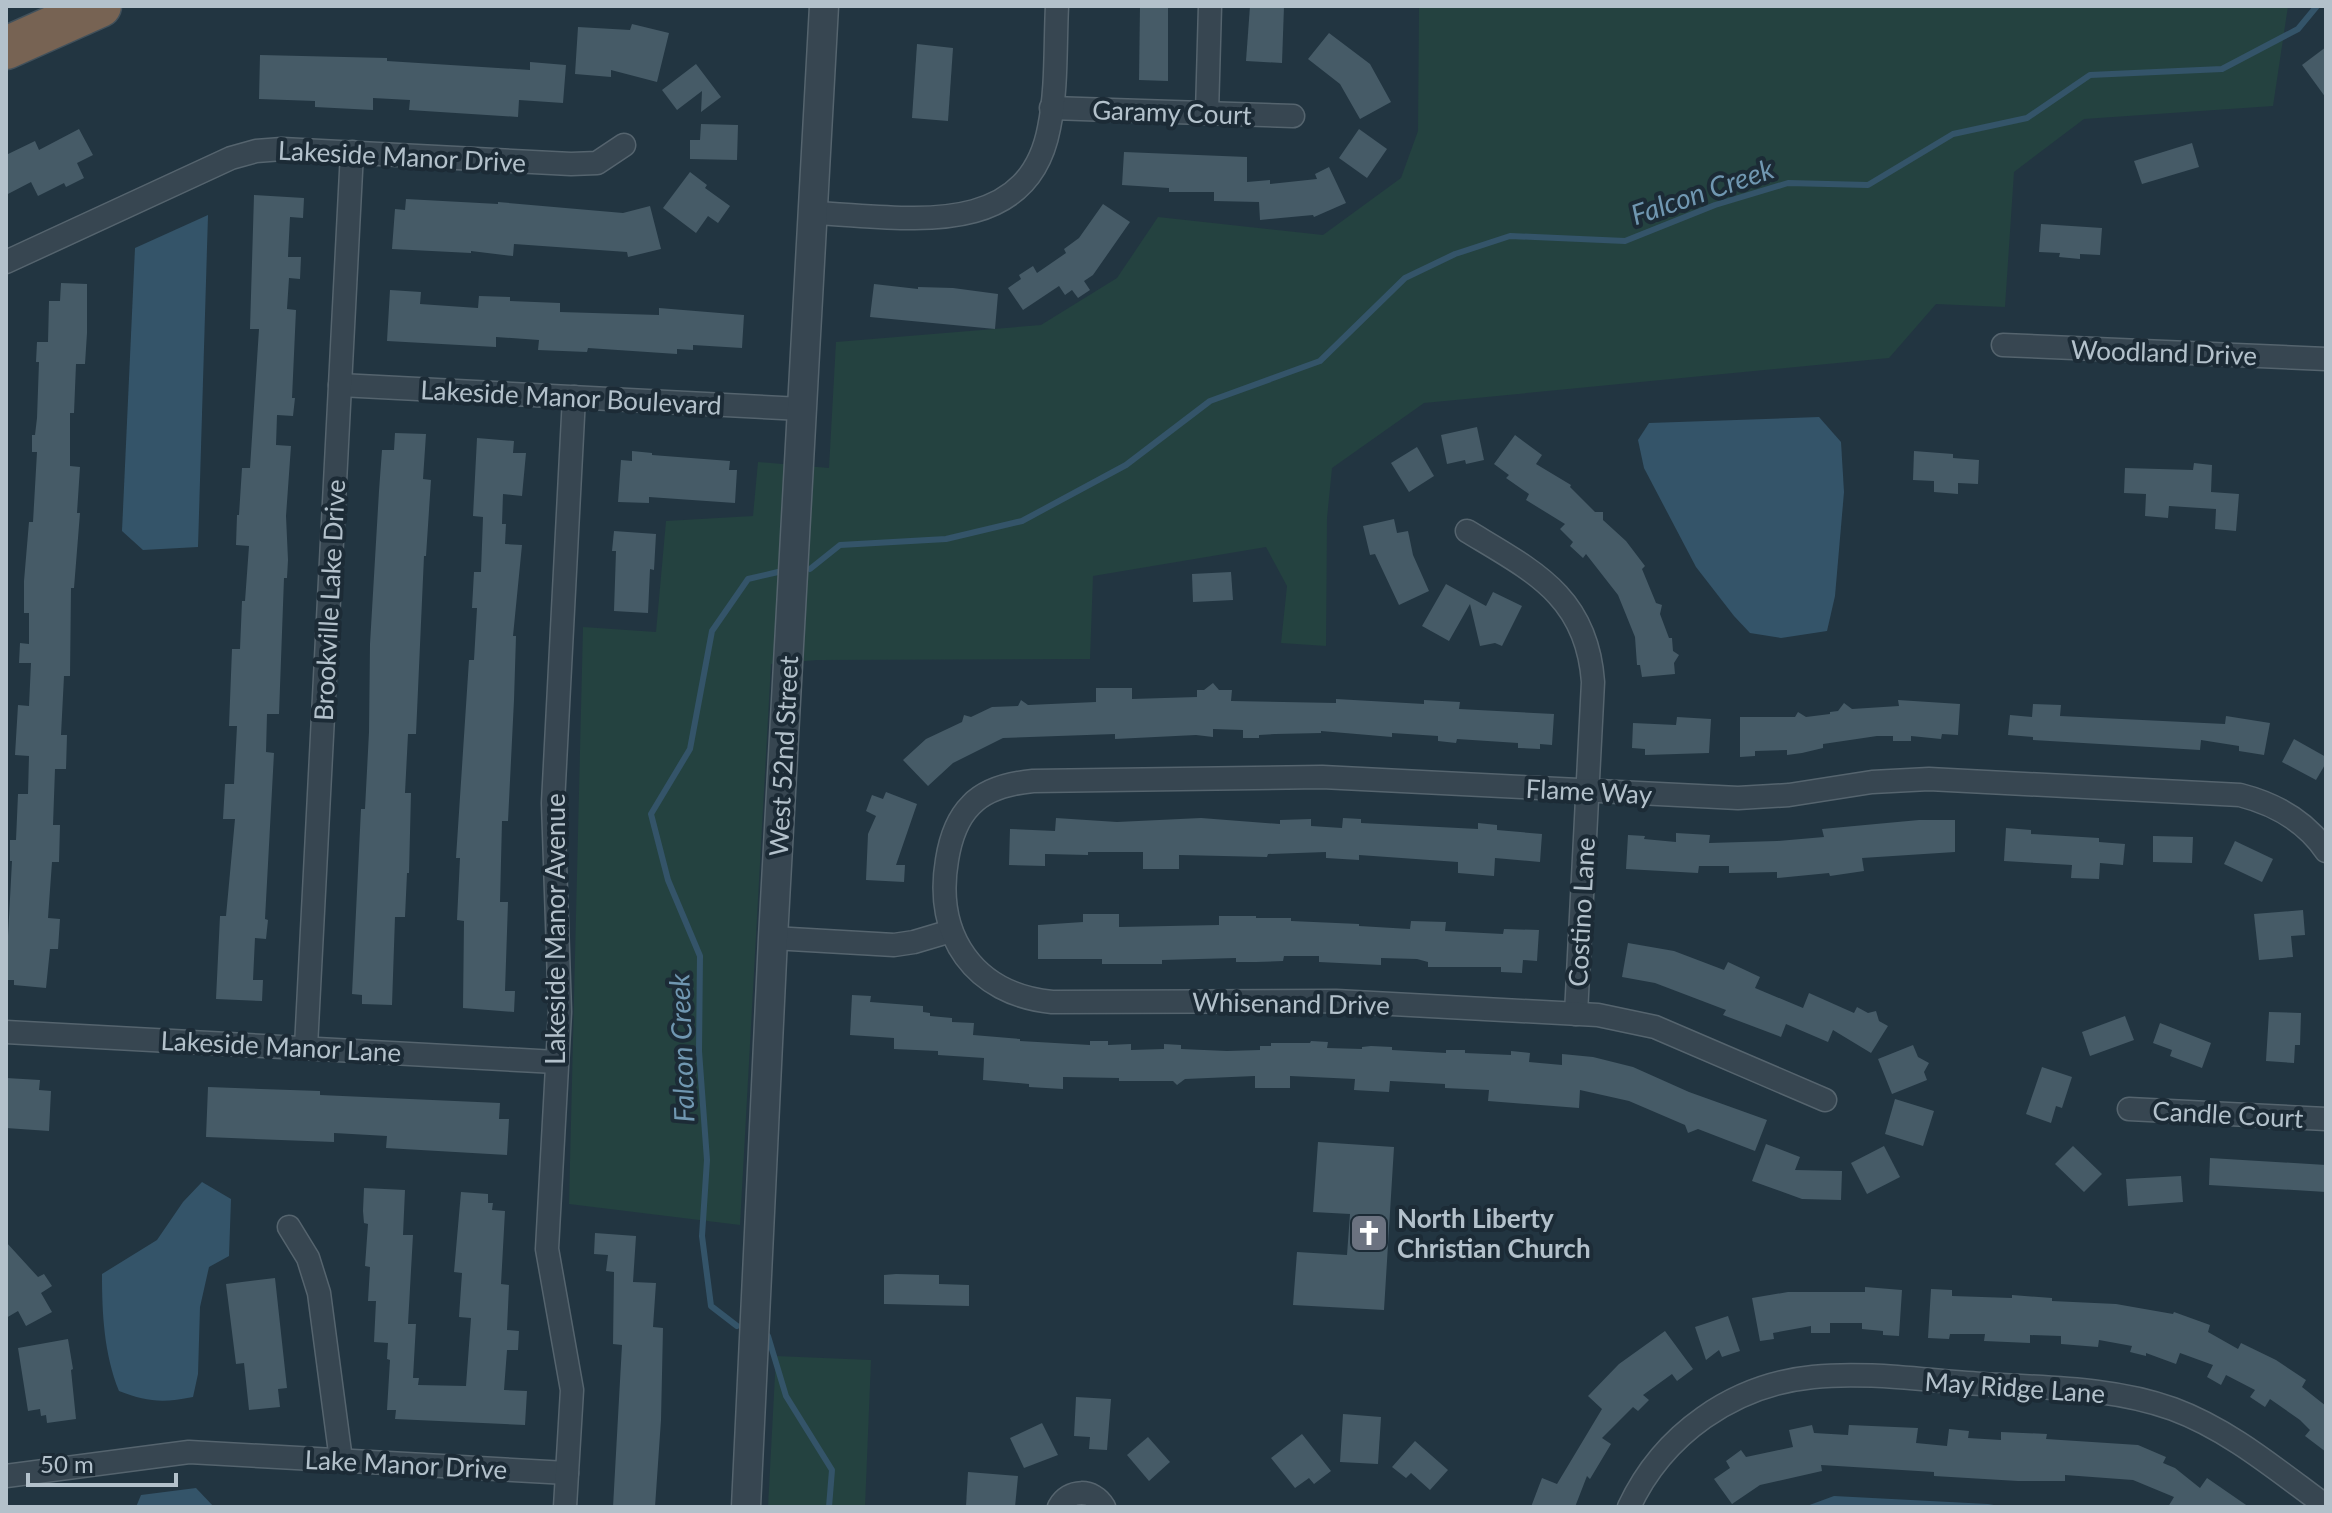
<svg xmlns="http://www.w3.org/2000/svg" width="2332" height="1513" viewBox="0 0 2332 1513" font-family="Lato,sans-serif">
	<rect width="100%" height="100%" fill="#223541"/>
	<g fill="#244240">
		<path d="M1419 6H2288L2273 106 2084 119 2014 172 2005 307 1936 304 1889 358 1424 403 1332 468 1327 518 1326 646 1281 643 1287 586 1266 547 1093 576 1090 659 817 660 771 664 740 1225 569 1204 583 627 656 632 666 521 753 516 758 462 829 468 836 342 1041 325 1117 278 1158 217 1323 235 1401 178 1418 131Z"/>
		<path d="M776 1356 871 1360 865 1507H768Z"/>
	</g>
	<g fill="#345469">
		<path d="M208 215 198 547 143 550 122 531 135 248Z"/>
		<path d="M1819 417 1841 442 1844 492 1835 596 1827 631 1781 638 1750 633 1734 616 1696 567 1644 468 1638 440 1649 423Z"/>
		<path d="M202 1182 231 1199 229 1256 209 1267 200 1307 198 1374 193 1397C163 1403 147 1402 119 1391 104 1354 102 1313 102 1274L157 1240 183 1202Z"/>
		<path d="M196 1488 214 1507H136L141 1495Z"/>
		<path d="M1834 1496 1988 1504 2006 1507H1804Z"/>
	</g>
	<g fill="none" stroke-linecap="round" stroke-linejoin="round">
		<g stroke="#345469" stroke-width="6">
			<path d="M810 569 840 545 946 539 1022 521 1126 465 1210 401 1320 361 1405 278 1455 254 1510 236 1625 241 1715 205 1788 183 1868 185 1953 134 2027 118 2090 75 2222 69 2298 29 2317 6"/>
			<path d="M737 1326 711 1306 702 1236 707 1160 699 1051 700 956 668 880 651 814 690 749 712 631 748 579 778 572"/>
			<path d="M768 1336 786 1396 832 1470 829 1507"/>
		</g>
	</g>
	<g fill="#465b67">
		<path d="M1140 6H1168V81L1139 80Z"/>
		<path d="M1250 6H1284L1282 63 1246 61Z"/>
		<path d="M632 24 669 33 657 82 611 70V77L575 74 578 27 630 30Z"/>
		<path d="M1329 33 1370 64 1391 102 1360 119 1340 84 1308 59Z"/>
		<path d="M917 44 953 48 948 121 912 118Z"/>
		<path d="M2326 47V98L2302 65Z"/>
		<path d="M260 55 387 58V61L530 70V62L566 65 563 103 519 100 518 117 409 110 410 100 373 98V110L315 107V101L259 99Z"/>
		<path d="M696 64 721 97 701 112 702 91 677 110 662 90Z"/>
		<path d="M701 124 738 125 737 160 690 159V140H700Z"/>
		<path d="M79 129 93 155 77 163 84 178 66 187 64 183 38 196 31 182 6 195V155L35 141 39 150Z"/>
		<path d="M1359 129 1387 149 1367 178 1339 158Z"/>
		<path d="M2192 143 2199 167 2142 184 2134 161Z"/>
		<path d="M1124 152 1247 157V182L1270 180V184L1317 179 1315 174 1329 167 1346 203 1314 217 1313 215 1260 220 1259 202 1214 201V192H1169V188L1122 185Z"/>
		<path d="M690 172 707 185 705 188 730 206 718 223 708 216 696 233 663 208Z"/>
		<path d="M254 195 304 198 303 218 290 217 288 257H301L300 279 289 278 287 309 296 310 292 398H295L293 416 277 415 276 445 291 446 286 516 288 560 287 578H284L279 714H267L266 752 274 753 265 919 268 920 266 939 255 938 253 980H263L262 1001 216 999 220 916H226L235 819H223L225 784H234L237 726H229L232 649H240L242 601H245L249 546 236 545 237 515H239L242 468H250L259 329H250Z"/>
		<path d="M406 199 498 204V202L623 213 650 206 661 249 628 257 627 252 514 244 513 256 471 251V253L392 249 395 209 405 210Z"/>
		<path d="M1103 204 1130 222 1093 275 1084 281 1090 290 1078 298 1072 290 1065 295 1059 286 1023 310 1008 288 1021 279 1019 275 1033 266 1037 273 1066 253 1064 249 1079 238Z"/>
		<path d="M2041 224 2102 228 2100 255 2080 254V259L2059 257 2060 253 2039 252Z"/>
		<path d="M61 283 87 284V333L85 364H76L74 413H70V466L80 467 77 513H80L74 588H71L70 676H64L61 735H67L66 769H55L53 825H60L59 862H52L48 918 60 919 58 949H50L46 988 14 985V980H8L6 973 12 861H10V840H16L18 794H28L29 756 15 755 18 705 29 706 31 663H19L20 643 29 644V613H24V581L29 522H33L37 452H32V435H35L37 418 39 362H36L37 342H48L49 301H60Z"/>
		<path d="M874 284 918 289V287L953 288 998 294 995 329 870 317Z"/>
		<path d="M390 290 421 292 420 304 478 308 479 296 510 297V301L560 303V312L659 315V308L744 315 742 348 693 345V350L677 349V354L588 348 587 352 538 350 539 340 496 337V347L387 341Z"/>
		<path d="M1477 427 1484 460 1466 464 1465 460 1447 464 1441 435Z"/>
		<path d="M395 433 426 434 423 479 431 480 426 556H424L416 734H408L405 793H411L409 873H407L405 917H395L392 1005 362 1004V995L352 994 361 809H365L369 732 370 644 379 491 382 450H394Z"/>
		<path d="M1515 435 1542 455 1536 464 1571 485 1570 487 1595 512H1603V520L1626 541 1645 566 1642 569 1656 603 1662 605 1660 614 1669 638H1672L1673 651 1679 655 1674 663 1675 674 1642 677 1640 665H1637L1635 637 1618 595 1586 554 1583 558 1570 546 1573 542 1560 529 1565 524 1526 500 1529 494 1506 478 1509 475 1494 464Z"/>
		<path d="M477 438 514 441 513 453H526L522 496 503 494 502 524H506L505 544 522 545 513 636H516L514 700 508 821H502L500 902H508L505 991H515L514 1012 463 1008 464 921 457 920 460 858H456L469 660H474L477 608H472L474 572H481L483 517 473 516Z"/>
		<path d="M1417 447 1434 476 1409 492 1391 463Z"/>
		<path d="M632 451 652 453V455L730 461 729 470H737L735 503 649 497V503L618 502 621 460 632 461Z"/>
		<path d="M1914 451 1953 454V458L1979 460 1978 484 1958 483V494L1934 492V481L1913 480Z"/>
		<path d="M2194 463 2212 465 2211 492 2239 494 2236 531 2215 529 2216 509 2169 506 2168 518 2145 516 2146 494 2124 493 2125 468 2193 470Z"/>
		<path d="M1394 519 1397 533 1408 531 1413 555 1429 591 1399 605 1375 554 1370 555 1363 526Z"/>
		<path d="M614 531 656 534 654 570 650 569 648 613 614 611 616 551H612Z"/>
		<path d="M1231 572 1233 600 1193 602 1192 574Z"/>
		<path d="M1446 584 1486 606 1493 592 1522 606 1502 646 1495 643 1480 646 1470 604 1449 641 1422 626Z"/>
		<path d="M1213 683 1219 690H1232L1231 701 1336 703V699L1424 704V700L1460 702 1459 709 1554 714 1552 745 1540 744V749L1518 748V743L1457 739 1456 743 1438 741V736L1392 733V737L1321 731V733L1275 734 1259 735V738H1243V730L1213 729V737L1196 735 1115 739V734L1003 738 953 763 928 786 903 760 926 739 962 722 964 715 971 717 992 707 1018 706 1021 700 1028 705 1096 702V688H1132V699L1197 697V690H1204Z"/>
		<path d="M1898 700 1960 704 1958 735 1942 734 1941 739 1911 736V741H1893V736H1877L1823 744V748L1802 753 1787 755V750L1755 751V756L1740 757V717H1795L1798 712 1806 717 1830 714V712L1838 711 1844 703 1852 709 1899 706Z"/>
		<path d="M2033 704 2061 705 2060 716 2225 724 2226 716 2270 723 2264 755 2239 751V746L2201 740 2200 750 2033 740V737L2008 735 2010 715 2032 717Z"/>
		<path d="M1677 717 1711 719 1709 753 1645 755V749L1632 748 1633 723 1676 725Z"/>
		<path d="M2294 739 2326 757V763L2316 780 2282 762Z"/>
		<path d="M886 792 917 804 896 865H905L904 882 866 880 868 834 876 816 866 811 872 795 883 799Z"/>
		<path d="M1056 818 1117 822 1201 818 1280 824V820L1311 819V826L1342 828 1343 818 1361 819V823L1478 829V823L1497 825V830L1542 834 1540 862 1495 858 1494 876 1458 873V862L1359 855V860L1326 858V852L1268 854 1267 857 1179 855V869H1143V852H1088V855L1045 854V866L1009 865 1010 829 1055 831Z"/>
		<path d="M1919 820H1955V852L1862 858 1864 871 1830 876 1829 873 1777 878V872L1729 873V866H1699L1698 873 1626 869 1628 835 1645 836 1644 839 1676 842V833L1710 835 1709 843 1777 841 1824 837 1822 829Z"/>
		<path d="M2006 828 2031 830V834L2099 838V842L2125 844 2123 865 2100 863 2099 879 2071 878 2072 865 2004 861Z"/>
		<path d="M2153 836 2193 837 2192 863 2153 862Z"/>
		<path d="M2235 841 2273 859 2262 882 2224 864Z"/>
		<path d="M2303 910 2305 935 2291 936 2293 957 2259 960 2254 914Z"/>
		<path d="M1083 914H1119V927L1219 925V916H1256V918H1291V921L1359 924V926L1410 929 1411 921 1446 922 1445 931 1503 934 1504 929 1539 930 1537 961 1523 960 1522 973 1501 972V967H1428V962L1417 959 1381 958V965L1319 962V956H1284L1283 961 1256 962H1236V958L1162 960V964H1102V959H1038V925L1083 922Z"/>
		<path d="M1628 943 1674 951 1724 970 1728 962 1760 977 1755 988 1803 1008 1809 993 1854 1013 1857 1007 1868 1013 1876 1011 1879 1021 1888 1026 1871 1053 1833 1030 1828 1042 1786 1024 1781 1037 1723 1015 1726 1010 1655 983 1622 977Z"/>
		<path d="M852 995 871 996 870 1002 923 1006V1012L930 1013V1016L952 1018V1022L974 1023 973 1035 1020 1039V1041L1090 1045V1041H1108V1045L1131 1044V1050L1164 1049V1044L1181 1045V1049L1227 1051 1260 1050V1046H1271V1043H1310L1311 1041 1328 1042 1327 1048 1362 1049V1047L1371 1046 1392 1047V1050L1446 1053V1050H1465V1053L1511 1055V1051L1530 1053 1529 1062 1562 1065V1054L1593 1057 1633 1067 1689 1092 1767 1120 1755 1151 1698 1129 1688 1133 1685 1125 1629 1101 1580 1090 1579 1108 1488 1101 1489 1090 1445 1088V1084L1390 1081 1389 1092 1354 1090 1355 1079 1290 1076V1088H1255V1076L1185 1079 1177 1085 1173 1081H1119V1078L1063 1077V1089L1029 1087V1084L983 1080 984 1058 938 1055V1051L894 1049V1038L850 1035Z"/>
		<path d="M2269 1012 2301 1013 2300 1045H2295L2294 1063 2266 1061Z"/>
		<path d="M2125 1016 2134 1040 2090 1056 2082 1032Z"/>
		<path d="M2160 1023 2211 1043 2202 1068 2170 1056 2172 1050 2153 1043Z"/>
		<path d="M1913 1045 1918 1057 1929 1063 1924 1072 1927 1080 1892 1094 1878 1059Z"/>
		<path d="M2042 1067 2072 1077 2062 1108 2056 1106 2051 1123 2026 1114Z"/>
		<path d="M6 1078 40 1080 39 1090 51 1091 49 1131 6 1128Z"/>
		<path d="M208 1087 320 1091V1095L500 1103 499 1119H509L507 1155 386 1148 387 1136 334 1133V1142L206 1137Z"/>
		<path d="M1895 1099 1934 1111 1923 1146 1885 1134Z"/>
		<path d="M1318 1142 1394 1147 1384 1310 1293 1305 1297 1252 1347 1255 1350 1214 1313 1212Z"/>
		<path d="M1766 1144 1800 1157 1795 1170 1842 1171 1841 1200 1802 1199 1752 1181Z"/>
		<path d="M1884 1146 1900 1177 1867 1194 1851 1163Z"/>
		<path d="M2073 1146 2102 1174 2084 1192 2055 1164Z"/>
		<path d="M2210 1158 2326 1165V1192L2209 1185Z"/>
		<path d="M2181 1176 2183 1202 2128 1206 2126 1179Z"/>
		<path d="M364 1188 405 1190 403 1235H413L408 1324H416L413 1378H419L418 1385 466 1386 471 1318 459 1317 462 1273 454 1272 461 1192 488 1194V1203H493L492 1210 505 1211 501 1284 509 1285 507 1330 519 1331 518 1350H507L504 1390 527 1391 525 1425 395 1419 396 1410H387L390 1360 387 1359 388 1343 374 1342 376 1301H368L370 1267 365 1266 368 1224 364 1223 363 1211Z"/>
		<path d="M595 1233 636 1236 633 1282 656 1283 653 1327 663 1328 661 1420 655 1507H613L622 1345 613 1344 614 1272 606 1271 608 1255 594 1254Z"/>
		<path d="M6 1242 38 1277 44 1274 52 1286 41 1293 52 1312 26 1326 18 1311 6 1318Z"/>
		<path d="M896 1274 939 1275V1284L969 1285V1306L884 1304V1275Z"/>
		<path d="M275 1278 287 1388 278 1389 280 1407 249 1410 244 1363 236 1364 226 1284Z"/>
		<path d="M1865 1287 1902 1290 1899 1336 1883 1335V1331L1862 1329V1323H1830V1333H1811V1326L1773 1333 1774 1339 1760 1341 1752 1298 1788 1292H1865Z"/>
		<path d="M1931 1289 1952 1290V1296L2012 1298V1295L2052 1298V1301L2116 1304 2173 1314 2174 1312 2210 1325 2208 1332 2238 1349 2241 1343 2276 1360 2306 1380 2302 1387 2326 1406V1452L2305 1436 2310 1430 2300 1420 2270 1399 2265 1407 2250 1397 2255 1390 2226 1375 2221 1385 2207 1377 2213 1365 2180 1353 2176 1364 2146 1353V1356L2130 1352 2132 1346 2099 1340 2098 1347 2061 1344V1336L2030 1335V1343L1984 1341 1985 1334H1950L1949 1339 1928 1338Z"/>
		<path d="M1728 1316 1740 1351 1722 1357 1719 1350 1706 1360 1695 1327Z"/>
		<path d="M1665 1331 1693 1369 1677 1381 1672 1374 1643 1395 1649 1400 1638 1411 1633 1407 1602 1438 1611 1444 1590 1479 1587 1476 1575 1507H1531L1542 1478 1557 1484 1602 1409 1588 1396 1619 1364Z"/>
		<path d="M68 1339 73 1369 71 1370 76 1419 47 1423 46 1415 41 1416 40 1409 28 1411 18 1348Z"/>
		<path d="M1076 1397 1111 1399 1107 1450 1089 1449 1090 1437 1074 1436Z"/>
		<path d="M1343 1414 1381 1417 1378 1464 1340 1462Z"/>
		<path d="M1042 1423 1058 1455 1024 1468 1010 1438Z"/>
		<path d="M1812 1425 1814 1433 1848 1435 1849 1425 1918 1428 1916 1443 1947 1446 1949 1429 1969 1431 1968 1438 2001 1440V1432L2047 1434 2046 1439 2138 1445 2166 1457 2163 1463 2175 1468 2200 1488 2207 1478 2249 1507H2168L2174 1497 2133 1480 2065 1475V1481H2018L1934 1476V1472L1821 1465 1822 1471 1760 1485 1732 1504 1714 1479 1730 1468 1726 1461 1741 1450 1746 1457 1793 1447 1789 1430Z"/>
		<path d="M1302 1434 1331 1471 1314 1484 1309 1478 1295 1488 1271 1458Z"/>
		<path d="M1148 1437 1170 1462 1149 1481 1127 1455Z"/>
		<path d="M1415 1441 1448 1470 1430 1490 1411 1473 1406 1478 1392 1467Z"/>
		<path d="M968 1472 1018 1476 1015 1507 966 1506Z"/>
	</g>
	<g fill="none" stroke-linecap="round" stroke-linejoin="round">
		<defs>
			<g id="minor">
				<path d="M1051 108 1293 116"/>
				<path d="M1207 113 1210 6"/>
				<path d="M813 213C900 216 1027 244 1049 128 1057 89 1055 46 1057 6"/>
				<path d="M6 262 231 158 256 151 282 149 571 164 597 163 624 145"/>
				<path d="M2003 345 2326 359"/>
				<path d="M340 385 802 409"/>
				<path d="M1467 531C1533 571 1587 596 1593 682L1576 1014"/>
				<path d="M773 938 894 945 914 942 951 931"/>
				<path d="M6 1032 556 1062"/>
				<path d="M306 1047 352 152"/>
				<path d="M1825 1100 1655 1027 1598 1015 1336 1001 1052 1002C974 994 934 936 947 860 950 841 957 819 971 805 986 789 1012 783 1033 781L1322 777 1738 798 1789 795 1872 782 1929 779 2240 795C2275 804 2305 820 2326 851"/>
				<path d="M2129 1109 2326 1119"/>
				<path d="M289 1227 308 1258 319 1293 341 1460"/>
				<path d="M6 1476 189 1452 567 1473"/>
				<path d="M565 1507 572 1390 547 1249 560 1012 553 803 574 397"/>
				<path d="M1059 1507C1069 1489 1093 1488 1104 1507"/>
				<path d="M1629 1507C1663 1434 1733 1385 1813 1377 1868 1371 1927 1381 1982 1384 2046 1388 2112 1387 2173 1409 2230 1430 2278 1471 2326 1506"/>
			</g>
			<path id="tertiary" d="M746 1507 773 938 824 6"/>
			<path id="motorway" d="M6 48 100 6"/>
		</defs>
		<use href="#minor" stroke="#55646e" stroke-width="25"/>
		<use href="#tertiary" stroke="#55646e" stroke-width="31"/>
		<use href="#motorway" stroke="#42515b" stroke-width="45"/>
		<use href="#minor" stroke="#374651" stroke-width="22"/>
		<use href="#tertiary" stroke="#374651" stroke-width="28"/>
		<use href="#motorway" stroke="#776353" stroke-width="42"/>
	</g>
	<defs>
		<symbol id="church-square" viewBox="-11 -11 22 22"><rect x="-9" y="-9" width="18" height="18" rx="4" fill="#6b7280" stroke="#1c2b36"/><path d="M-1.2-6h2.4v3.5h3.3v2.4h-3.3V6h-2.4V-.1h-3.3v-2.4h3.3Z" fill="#fff"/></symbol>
	</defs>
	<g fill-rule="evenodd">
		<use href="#church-square" x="1347" y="1211" width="44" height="44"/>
	</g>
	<g text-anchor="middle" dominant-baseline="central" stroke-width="8" stroke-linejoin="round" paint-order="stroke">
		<g font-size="26" fill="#b3c1cb" stroke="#1c2b36">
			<text transform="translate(1172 112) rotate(2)">Garamy Court</text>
			<text transform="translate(402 156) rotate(3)">Lakeside Manor Drive</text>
			<text transform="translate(2164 352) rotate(2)">Woodland Drive</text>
			<text transform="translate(571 397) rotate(3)">Lakeside Manor Boulevard</text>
			<text transform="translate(329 600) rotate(-87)">Brookville Lake Drive</text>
			<text transform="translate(783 756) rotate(-87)">West 52nd Street</text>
			<text transform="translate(1589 791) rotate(3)">Flame Way</text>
			<text transform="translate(1581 912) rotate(-87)">Costino Lane</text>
			<text transform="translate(555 929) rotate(-90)">Lakeside Manor Avenue</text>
			<text transform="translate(1291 1003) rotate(1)">Whisenand Drive</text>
			<text transform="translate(281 1046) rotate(3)">Lakeside Manor Lane</text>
			<text transform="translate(2228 1114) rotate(3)">Candle Court</text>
			<text transform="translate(2015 1387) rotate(4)">May Ridge Lane</text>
			<text transform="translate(406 1464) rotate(3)">Lake Manor Drive</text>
		</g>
		<g font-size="26" font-weight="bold" fill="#b3c1cb" stroke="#1c2b36" text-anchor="start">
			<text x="1397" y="1218">North Liberty<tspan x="1397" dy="30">Christian Church</tspan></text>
		</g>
		<g font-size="28" font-style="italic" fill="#7097b1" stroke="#1c2b36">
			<text transform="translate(1702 191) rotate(-19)">Falcon Creek</text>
			<text transform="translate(681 1048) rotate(-92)">Falcon Creek</text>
		</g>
	</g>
	<rect width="2332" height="1513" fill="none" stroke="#b3c1cb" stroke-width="16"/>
	<path d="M28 1473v12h148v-12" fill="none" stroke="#b3c1cb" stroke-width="4"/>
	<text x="40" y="1473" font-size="24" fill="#b3c1cb" stroke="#1c2b36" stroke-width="6" paint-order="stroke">50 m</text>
</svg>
